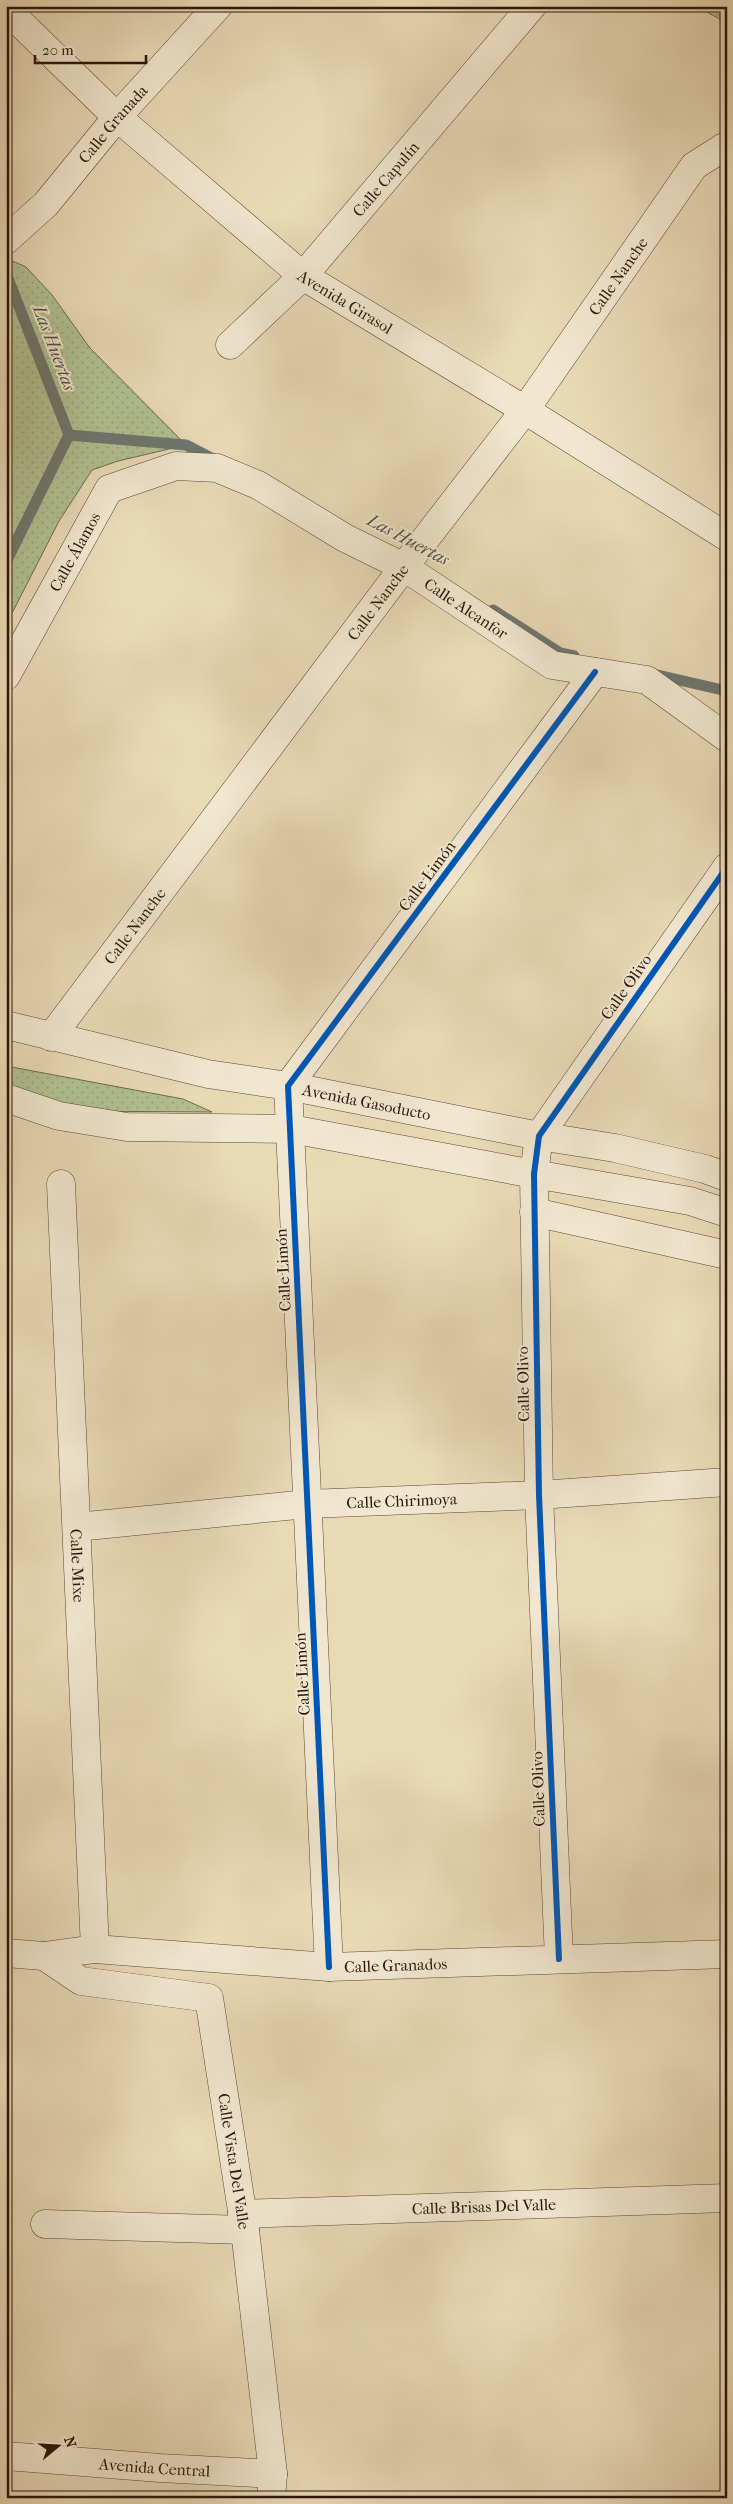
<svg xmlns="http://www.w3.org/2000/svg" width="733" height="2504" viewBox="0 0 733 2504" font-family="'IM FELL French Canon',serif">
	<defs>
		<pattern id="grass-dots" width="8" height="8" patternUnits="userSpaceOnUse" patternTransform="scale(1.25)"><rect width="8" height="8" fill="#b1c192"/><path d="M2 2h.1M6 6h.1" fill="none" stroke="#99a57d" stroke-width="1.8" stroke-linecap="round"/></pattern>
		<pattern id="park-crowns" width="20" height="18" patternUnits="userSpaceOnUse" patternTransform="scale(1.25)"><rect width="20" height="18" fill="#b1c192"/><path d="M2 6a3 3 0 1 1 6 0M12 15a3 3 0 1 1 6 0" fill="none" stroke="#99a57d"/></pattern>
	</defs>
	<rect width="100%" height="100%" fill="#e9dab6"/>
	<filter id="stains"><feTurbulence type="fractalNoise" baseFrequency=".004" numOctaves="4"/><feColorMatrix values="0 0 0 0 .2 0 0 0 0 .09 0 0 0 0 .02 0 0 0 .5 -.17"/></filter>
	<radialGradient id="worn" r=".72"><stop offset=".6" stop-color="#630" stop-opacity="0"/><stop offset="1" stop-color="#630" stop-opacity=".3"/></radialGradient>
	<g fill="url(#grass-dots)" stroke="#6f6a4e">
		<path d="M6 258 26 267 52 295 90 348 186 445 118 461 92 470 59 521 6 625Z"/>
		<path d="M6 1066 183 1099 212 1112 59 1111 6 1095Z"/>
	</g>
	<path fill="url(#park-crowns)" stroke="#6f6a4e" d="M696 6H727V23Z"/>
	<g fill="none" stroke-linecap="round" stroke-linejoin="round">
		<g stroke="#6e7770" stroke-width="11">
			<path d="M6 273 69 435 6 562"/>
			<path d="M69 435 186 445 215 460"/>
			<path d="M493 610 560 653 574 656"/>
			<path d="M653 674 727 691"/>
		</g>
		<defs>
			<g id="minor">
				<path id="s1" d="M6 9 117 117 303 276 525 410 727 537"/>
				<path id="s2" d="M6 240 46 204 117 117 218 6"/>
				<path id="s3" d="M230 345 303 276 532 6"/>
				<path id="s4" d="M6 676 109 489 176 466 217 468 258 485 345 538 404 567 552 665 647 680 727 738"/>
				<path id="s5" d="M6 1025 208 1074 288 1086 539 1136 615 1148 705 1169 727 1177"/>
				<path id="s6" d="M51 1037 406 564 525 410 694 166 724 147 727 148"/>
				<path d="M6 1098 59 1116 127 1127 291 1129 534 1174 690 1201 727 1213"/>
				<path id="s7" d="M61 1184 95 1949"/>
				<path d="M534 1212 727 1255"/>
				<path id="s8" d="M77 1527 307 1504 539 1495 727 1482"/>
				<path id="s9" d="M6 1953 44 1956 95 1949 329 1967 727 1954"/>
				<path id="s10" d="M44 1956 81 1981 209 1998 245 2230 273 2474 271 2498"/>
				<path d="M559 1959 539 1495 534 1174 539 1136 727 867"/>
				<path d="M329 1967 288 1086 595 672"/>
				<path id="s11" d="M242 2214 727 2198"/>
				<path d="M45 2224 245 2230"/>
				<path id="s12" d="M6 2456 160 2468 273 2474"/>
			</g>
		</defs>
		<use href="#minor" stroke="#5c4634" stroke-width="29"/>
		<use href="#minor" stroke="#f1e7d0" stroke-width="28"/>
		<defs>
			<g id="cycleway">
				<path d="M559 1959 539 1495 534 1174 539 1136 727 867"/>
				<path d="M329 1967 288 1086 595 672"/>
			</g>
		</defs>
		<use href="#cycleway" stroke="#f1e7d0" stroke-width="9"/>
		<use href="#cycleway" stroke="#0057b8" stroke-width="6"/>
	</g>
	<g text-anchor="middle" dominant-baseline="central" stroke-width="4" stroke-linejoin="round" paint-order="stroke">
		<g font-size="16" fill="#2d1409" stroke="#f1e7d0">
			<text stroke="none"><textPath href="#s2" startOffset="158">Calle Granada</textPath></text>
			<text stroke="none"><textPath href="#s3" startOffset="228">Calle Capulín</textPath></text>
			<text stroke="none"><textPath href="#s6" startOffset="949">Calle Nanche</textPath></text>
			<text stroke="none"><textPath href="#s1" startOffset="449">Avenida Girasol</textPath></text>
			<text stroke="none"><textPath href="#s4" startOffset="142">Calle Álamos</textPath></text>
			<text stroke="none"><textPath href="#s6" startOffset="544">Calle Nanche</textPath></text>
			<text stroke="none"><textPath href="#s4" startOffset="612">Calle Alcanfor</textPath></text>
			<text transform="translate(427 876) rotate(-53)">Calle Limón</text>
			<text stroke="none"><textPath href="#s6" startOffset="139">Calle Nanche</textPath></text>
			<text transform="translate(626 987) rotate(-55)">Calle Olivo</text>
			<text stroke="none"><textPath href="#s5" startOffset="369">Avenida Gasoducto</textPath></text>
			<text transform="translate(283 1270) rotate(-93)">Calle Limón</text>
			<text transform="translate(523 1384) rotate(-91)">Calle Olivo</text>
			<text stroke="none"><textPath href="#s8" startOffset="326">Calle Chirimoya</textPath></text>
			<text stroke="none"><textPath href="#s7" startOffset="382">Calle Mixe</textPath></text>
			<text transform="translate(302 1674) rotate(-93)">Calle Limón</text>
			<text transform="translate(538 1789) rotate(-92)">Calle Olivo</text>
			<text stroke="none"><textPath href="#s9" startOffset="391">Calle Granados</textPath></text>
			<text stroke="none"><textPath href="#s10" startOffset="339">Calle Vista Del Valle</textPath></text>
			<text stroke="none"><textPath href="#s11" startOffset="242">Calle Brisas Del Valle</textPath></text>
			<text stroke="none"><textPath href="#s12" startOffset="149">Avenida Central</textPath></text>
		</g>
		<g font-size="18" font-style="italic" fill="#534e45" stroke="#f1e7d0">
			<text transform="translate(54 348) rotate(69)">Las Huertas</text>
			<text transform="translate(408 540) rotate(28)">Las Huertas</text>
		</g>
	</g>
	<rect width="733" height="2504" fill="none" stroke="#e9dab6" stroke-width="25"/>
	<rect x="8" y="8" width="718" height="2489" fill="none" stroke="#2d1409" stroke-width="2.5"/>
	<rect x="12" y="12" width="708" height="2479" fill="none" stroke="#2d1409"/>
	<g transform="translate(58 2446) rotate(72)" stroke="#f1e7d0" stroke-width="4" paint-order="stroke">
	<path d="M0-4L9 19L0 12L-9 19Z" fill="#2d1409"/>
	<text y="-8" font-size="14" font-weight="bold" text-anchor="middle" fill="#2d1409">N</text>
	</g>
	<path d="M35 55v8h111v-8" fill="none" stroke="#2d1409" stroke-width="2.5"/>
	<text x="42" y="55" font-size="15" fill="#2d1409" stroke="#f1e7d0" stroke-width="4" paint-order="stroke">20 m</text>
	<rect width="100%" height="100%" filter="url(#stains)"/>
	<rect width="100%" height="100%" fill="url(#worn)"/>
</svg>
